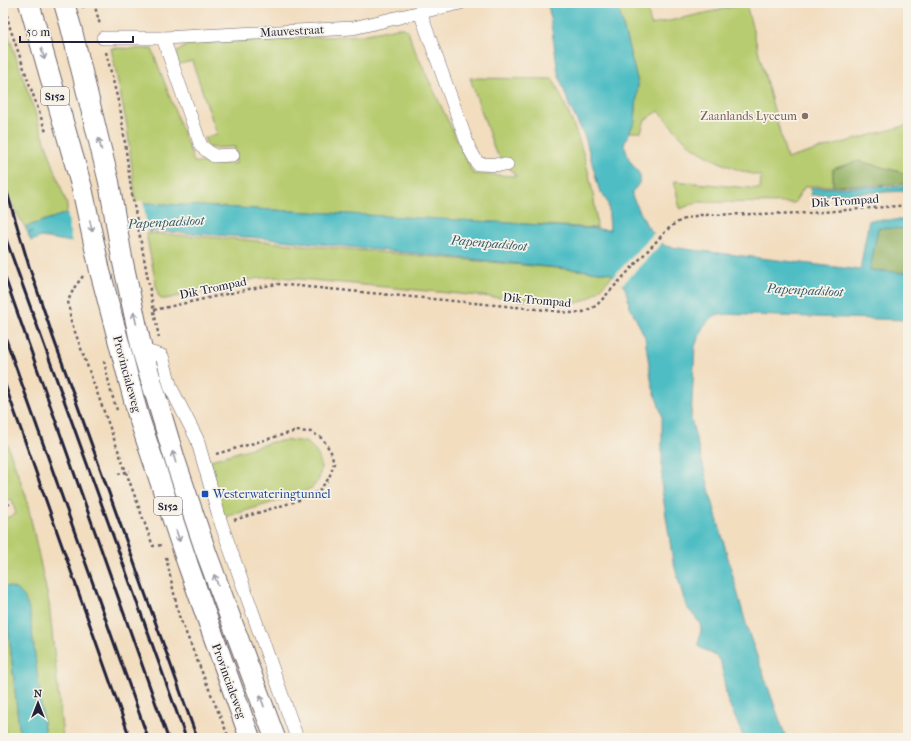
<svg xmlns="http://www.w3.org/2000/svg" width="911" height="741" viewBox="0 0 911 741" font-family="'IM FELL French Canon',serif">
	<rect width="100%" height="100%" fill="#f7f3e8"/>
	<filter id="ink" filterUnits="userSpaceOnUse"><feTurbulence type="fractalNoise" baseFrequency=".025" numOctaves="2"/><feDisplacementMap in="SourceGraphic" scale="8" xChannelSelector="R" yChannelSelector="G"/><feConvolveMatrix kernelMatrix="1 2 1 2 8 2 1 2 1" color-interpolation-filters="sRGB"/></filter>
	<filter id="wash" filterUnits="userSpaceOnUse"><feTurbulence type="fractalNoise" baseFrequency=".012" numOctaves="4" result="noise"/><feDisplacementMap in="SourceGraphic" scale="16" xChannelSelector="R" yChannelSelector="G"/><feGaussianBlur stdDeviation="0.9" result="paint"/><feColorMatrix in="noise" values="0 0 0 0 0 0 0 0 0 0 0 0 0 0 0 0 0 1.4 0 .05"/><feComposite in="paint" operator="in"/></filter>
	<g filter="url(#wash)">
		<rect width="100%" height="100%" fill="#f2ddbf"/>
		<g fill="#b7cc70" stroke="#6c7756">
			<path d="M617 3H646L651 25 746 4 787 159 813 151 908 125V174L859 161 833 169V186H805L794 203 698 202 680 209 674 181 760 189 761 176C739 172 714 161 696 149 681 139 670 124 659 111L645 120 641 132H629L635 121 638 83Z"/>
			<path d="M3 19 67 205V213L25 227 3 189Z"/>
			<path d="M397 28H403L408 30 412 44 473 174 516 176 495 151 470 78 553 79C576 126 594 175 597 228L145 203 136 204 127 126 111 48 152 49 194 162 236 164 235 147 208 148 204 138 217 134 192 61 176 65V53L188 44 362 35Z"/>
			<path d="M146 233 236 239 610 273 612 276C598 292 588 304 565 304L279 277 259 278 166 299H161L158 295Z"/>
			<path d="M3 433 26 496 49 603 63 738H45L44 728 9 587 3 586V519L16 514 12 499 3 501Z"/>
			<path d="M290 440 306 442 313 448 319 457 321 468 319 479 313 487 300 494 222 518 204 462 272 442Z"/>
			<path d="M3 614 8 625 20 738H6L3 709Z"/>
		</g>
		<g fill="#91b062" stroke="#5a694e">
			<path d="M859 161 908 174V184L833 186V169Z"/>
			<path d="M878 228 907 229 908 233 907 273 870 270Z"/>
		</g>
		<g fill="#4fbec4" stroke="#387080">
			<path d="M548 3H617L638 83 635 121 624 144C626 149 627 155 629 159 638 175 648 175 632 192V196L647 226 665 246 693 250 860 270 869 220H908V233L907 229 878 228 870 270 906 273 908 260V320L718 314 710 319 703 327 695 346 691 419 712 500 748 631 786 738H744L727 699 721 663 716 656 699 647V639L701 630 700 623 686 606 673 561 662 490V415L652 385 645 337 630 307 625 287 610 273 260 238 155 231 72 242 41 237 31 241 28 234 33 231 28 233 25 227 67 213 145 203 495 222 610 230 608 203 599 189 585 137 569 105 558 72Z"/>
			<path d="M908 186V191L811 195V188Z"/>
			<path d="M3 586C23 588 25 597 30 614L45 738H20L8 625 3 614Z"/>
		</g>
		<g fill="#f2ddbf">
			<path d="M143 201 148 233 72 244 67 211Z"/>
			<path d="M655 232 664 241 621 286 612 278Z"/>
		</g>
	</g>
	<g filter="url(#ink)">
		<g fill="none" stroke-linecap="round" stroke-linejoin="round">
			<defs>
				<g id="minor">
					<path d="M420 12 469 148 478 164 507 165"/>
					<path d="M103 38H163L353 28 460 3"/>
					<path d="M163 38 201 146 214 156 233 155"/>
					<path d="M142 350 162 356 171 388 197 439 221 523 297 738"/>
				</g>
				<g id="primary">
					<path d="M29 3 82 188 100 271 138 415 188 565 250 738"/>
					<path d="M64 3 71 27 109 182 122 258 142 350 175 460 206 552 275 738"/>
				</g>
			</defs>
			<use href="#minor" stroke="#6b6369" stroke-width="14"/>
			<use href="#primary" stroke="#6b6369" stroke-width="22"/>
			<g stroke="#6b6369" stroke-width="2.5" stroke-dasharray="3 3" stroke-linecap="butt">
				<path d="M4 3 10 28 46 132"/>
				<path d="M94 3 100 25"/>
				<path d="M82 7 94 3"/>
				<path d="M106 52 121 113 131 189 159 338"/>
				<path d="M83 276 74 288 68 301 71 321 153 546 163 545"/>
				<path d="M154 310 249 289 277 284 537 309 571 313 583 312 596 306 666 231C676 221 686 218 700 215L812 213 908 205"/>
				<path d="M104 361 111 392 117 410"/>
				<path d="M216 454 296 431 311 432 323 439 331 452 334 463 329 478 319 491 297 501 234 520"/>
				<path d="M118 474 130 471"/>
				<path d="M3 506 10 504"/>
				<path d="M166 557 179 616 229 738"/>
			</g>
			<use href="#minor" stroke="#fff" stroke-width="13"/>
			<use href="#primary" stroke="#fff" stroke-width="20"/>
			<g stroke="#22223b" stroke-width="3">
				<path d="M3 179 29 266 53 337 197 738"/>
				<path d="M3 231 186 738"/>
				<path d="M3 272 168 738"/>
				<path d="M3 331 148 738"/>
				<path d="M3 379 130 738"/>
			</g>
		</g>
		<defs><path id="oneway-shaft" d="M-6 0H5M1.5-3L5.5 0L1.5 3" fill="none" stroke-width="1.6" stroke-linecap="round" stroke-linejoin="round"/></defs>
		<g stroke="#9c9ca7">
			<use href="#oneway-shaft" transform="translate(43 54) rotate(74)"/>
			<use href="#oneway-shaft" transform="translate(100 144) rotate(-104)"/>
			<use href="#oneway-shaft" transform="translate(91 226) rotate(78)"/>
			<use href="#oneway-shaft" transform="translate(135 318) rotate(-103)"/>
			<use href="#oneway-shaft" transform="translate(174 457) rotate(-107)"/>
			<use href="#oneway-shaft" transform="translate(178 536) rotate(72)"/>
			<use href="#oneway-shaft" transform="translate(216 580) rotate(-110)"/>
			<use href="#oneway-shaft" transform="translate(262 701) rotate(-110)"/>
		</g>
	</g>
	<circle fill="#8d6e63" stroke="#f7f3e8" stroke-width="1.5" cx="805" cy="116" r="4"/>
	<rect fill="#1a4fb4" stroke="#f7f3e8" stroke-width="1.5" x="201" y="490" width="8" height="8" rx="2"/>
	<g text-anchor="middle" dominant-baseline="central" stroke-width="3.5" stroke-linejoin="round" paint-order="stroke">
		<g fill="#f7f3e8" stroke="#62616f" stroke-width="1">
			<rect x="41" y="87" width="28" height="18" rx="3"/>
			<rect x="154" y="497" width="28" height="18" rx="3"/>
		</g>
		<g font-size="11" font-weight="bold" fill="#22223b">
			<text x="55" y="96">S152</text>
			<text x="168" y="506">S152</text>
		</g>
		<g font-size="12" fill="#22223b" stroke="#f7f3e8">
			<text transform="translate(292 31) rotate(-3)">Mauvestraat</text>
			<text transform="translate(845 201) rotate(-4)">Dik Trompad</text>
			<text transform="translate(213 288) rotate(-12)">Dik Trompad</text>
			<text transform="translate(537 300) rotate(5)">Dik Trompad</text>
			<text transform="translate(127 374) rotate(75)">Provincialeweg</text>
			<text transform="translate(229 681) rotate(70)">Provincialeweg</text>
		</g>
		<g font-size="12" fill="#785e54" stroke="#f7f3e8" text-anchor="end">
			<text x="797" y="116">Zaanlands Lyceum</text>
		</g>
		<g font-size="12" fill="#164399" stroke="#f7f3e8" text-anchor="start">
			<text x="213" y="494">Westerwateringtunnel</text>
		</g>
		<g font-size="13" font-style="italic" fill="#32596b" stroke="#f7f3e8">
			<text transform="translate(166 222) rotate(-3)">Papenpadsloot</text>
			<text transform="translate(489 243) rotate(5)">Papenpadsloot</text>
			<text transform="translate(805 290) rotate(3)">Papenpadsloot</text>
		</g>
	</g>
	<rect width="911" height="741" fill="none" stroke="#f7f3e8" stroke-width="16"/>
	<g transform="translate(38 703)" stroke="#f7f3e8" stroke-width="3" paint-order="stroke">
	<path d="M0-3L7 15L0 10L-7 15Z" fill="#22223b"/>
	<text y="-6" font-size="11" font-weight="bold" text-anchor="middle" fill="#22223b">N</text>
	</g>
	<path d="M20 36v6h113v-6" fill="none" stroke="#22223b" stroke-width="2"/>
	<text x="26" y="36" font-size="12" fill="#22223b" stroke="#f7f3e8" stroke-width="3" paint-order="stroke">50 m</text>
</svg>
